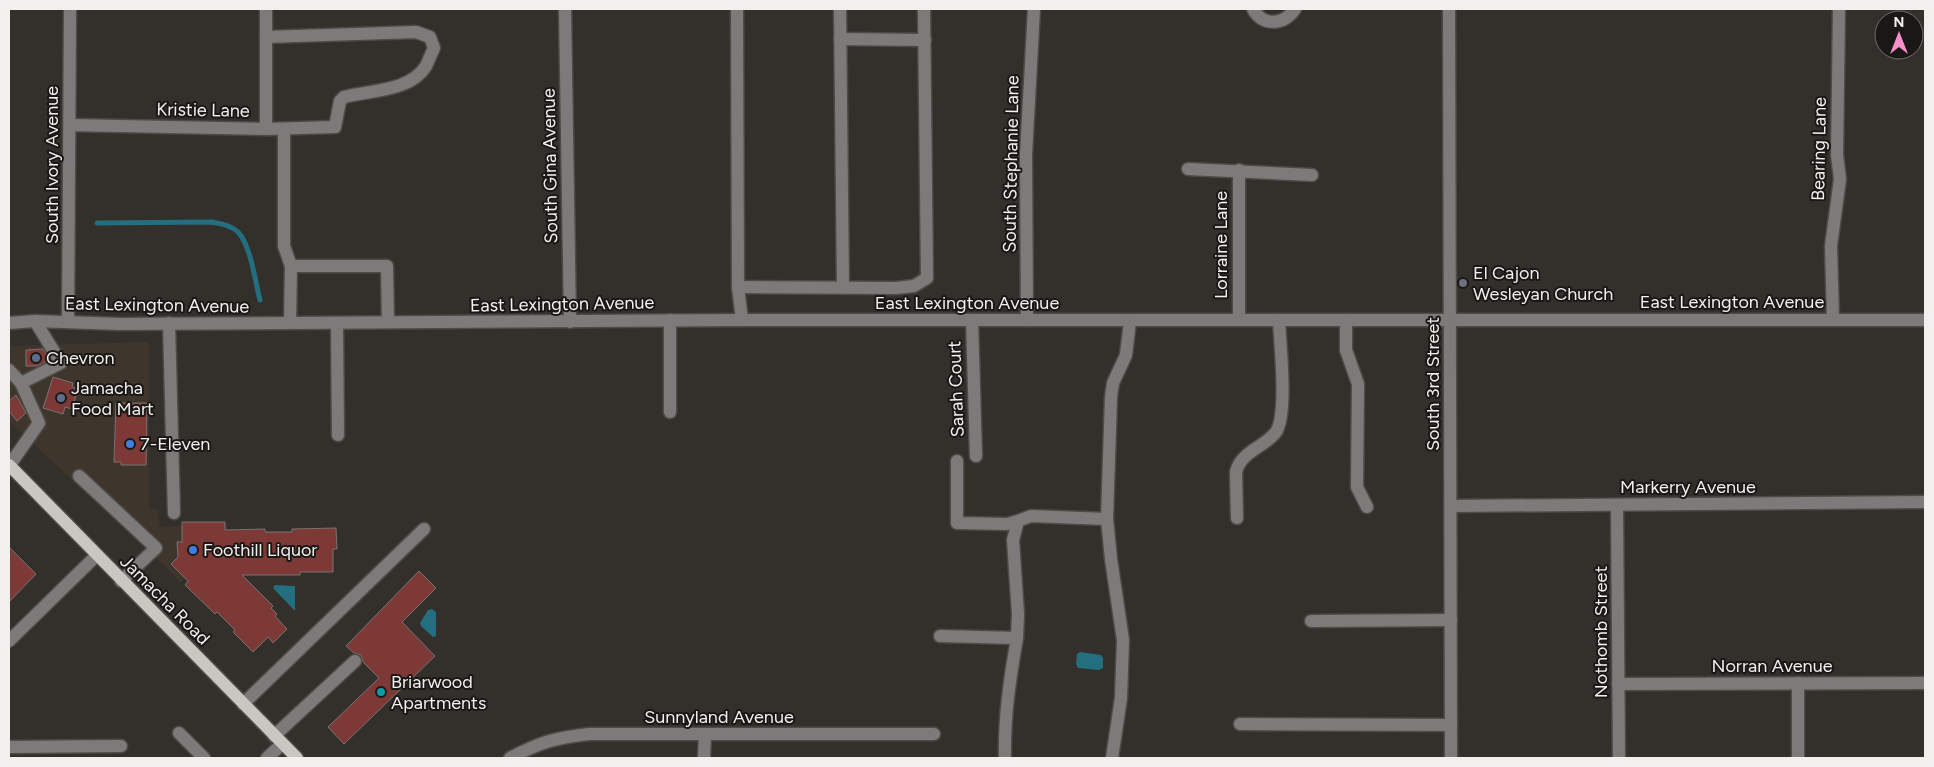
<svg xmlns="http://www.w3.org/2000/svg" width="1934" height="767" viewBox="0 0 1934 767" font-family="Figtree,sans-serif">
	<rect width="100%" height="100%" fill="#33302c"/>
	<path fill="#3e362d" d="M149 342V508L157 510 160 527 227 524V534L180 583 165 566 9 421V346Z"/>
	<g fill="#236e7f">
		<path d="M275 585 295 586V611L273 588Z"/>
		<path d="M432 609 436 612V636L433 637 421 626 420 623 428 610Z"/>
		<path d="M1080 652 1101 655 1103 658V668L1099 670 1078 668 1076 664 1077 654Z"/>
	</g>
	<g fill="none" stroke-linecap="round" stroke-linejoin="round">
		<path stroke="#236e7f" stroke-width="5" d="M97 223 212 222C221 224 231 225 238 232 251 246 255 281 260 300"/>
	</g>
	<g fill="#7d3936" stroke="#797272">
		<path d="M43 349 46 354V362L38 366H26V350Z"/>
		<path d="M53 377 73 383 72 387 78 389 72 409 65 407 63 414 43 408Z"/>
		<path d="M16 395 26 413 17 421 9 411V401Z"/>
		<path d="M116 403H147L146 465H121V462H114Z"/>
		<path d="M182 522H225V530L265 529V532H292V529L336 528 337 549H333V572H300V575H242L273 606 271 608 277 614 275 616 287 629 273 643 268 637 253 652 233 632 235 630 217 612 215 614 185 585 188 581 171 564 178 557 177 542H182Z"/>
		<path d="M9 547 36 574 9 602Z"/>
		<path d="M419 571 436 588 402 622 435 656 344 744 328 727 379 678 363 662 361 655 354 653 346 646Z"/>
	</g>
	<g fill="none" stroke-linecap="round" stroke-linejoin="round">
		<defs>
			<g id="minor">
				<path d="M565 9 570 322"/>
				<path d="M737 9 738 287 742 320"/>
				<path d="M840 9 843 287"/>
				<path d="M1253 9C1263 27 1284 25 1295 9"/>
				<path d="M1449 9 1451 758"/>
				<path d="M266 37V129"/>
				<path d="M840 39 925 40"/>
				<path d="M70 125 266 129 335 127 340 101 344 97C370 90 410 92 426 66 429 60 431 54 434 48L430 37 416 32 266 37V9"/>
				<path d="M284 129V246L291 266"/>
				<path d="M1188 169 1312 175"/>
				<path d="M1239 170V319"/>
				<path d="M738 287 896 288 914 286 927 278 924 9"/>
				<path d="M1833 319 1831 246 1840 179 1837 155 1839 9"/>
				<path d="M670 320V412"/>
				<path d="M972 320 976 456"/>
				<path d="M1027 320 1026 154 1034 9"/>
				<path d="M1346 320V350L1358 384 1357 487 1367 507"/>
				<path d="M68 322 70 9"/>
				<path d="M9 323 35 321 120 324 742 320H1925"/>
				<path d="M169 323 174 513"/>
				<path d="M290 323 291 266H387L388 322"/>
				<path d="M337 323 338 435"/>
				<path d="M9 370 21 383 39 423 9 466"/>
				<path d="M21 383 61 363 35 321"/>
				<path d="M957 461V523L1007 524 1018 521"/>
				<path d="M79 476 156 548 121 581"/>
				<path d="M1617 505 1619 758"/>
				<path d="M1451 506 1925 502"/>
				<path d="M1237 518 1236 472C1241 451 1265 447 1276 432 1288 414 1280 344 1279 320"/>
				<path d="M1311 621 1451 620"/>
				<path d="M940 636 1017 638C1010 678 1004 717 1005 758"/>
				<path d="M1017 638 1018 614 1013 540 1018 521 1031 516 1107 519"/>
				<path d="M9 641 97 555"/>
				<path d="M1798 683V758"/>
				<path d="M1618 684 1925 683"/>
				<path d="M243 704 424 529"/>
				<path d="M1240 724 1451 725"/>
				<path d="M179 733 204 758"/>
				<path d="M274 736 355 661"/>
				<path d="M9 747 121 746"/>
				<path d="M267 758 282 744"/>
				<path d="M510 758C541 742 554 738 589 734H934"/>
				<path d="M704 758 705 735"/>
				<path d="M1112 758 1121 698 1123 640 1111 559 1107 519 1111 397 1113 383 1126 355 1130 321"/>
			</g>
			<path id="major" d="M9 465 297 758"/>
		</defs>
		<use href="#minor" stroke="#4e4b47" stroke-width="15"/>
		<use href="#major" stroke="#4e4b47" stroke-width="15"/>
		<use href="#minor" stroke="#7d7b79" stroke-width="12"/>
		<use href="#major" stroke="#cac6c2" stroke-width="12"/>
	</g>
	<circle fill="#6b7280" stroke="#1a1816" stroke-width="2" cx="1463" cy="283" r="5"/>
	<g fill="#5c6f8a" stroke="#1a1816" stroke-width="2">
		<circle cx="36" cy="358" r="5"/>
		<circle cx="61" cy="398" r="5"/>
	</g>
	<g fill="#3f7fe0" stroke="#1a1816" stroke-width="2">
		<circle cx="130" cy="444" r="5"/>
		<circle cx="193" cy="550" r="5"/>
	</g>
	<circle fill="#0f9aa8" stroke="#1a1816" stroke-width="2" cx="381" cy="692" r="5"/>
	<g text-anchor="middle" dominant-baseline="central" stroke-width="4" stroke-linejoin="round" paint-order="stroke">
		<g font-size="18" fill="#f2efed" stroke="#1a1816">
			<text transform="translate(203 110) rotate(1)">Kristie Lane</text>
			<text transform="translate(1819 149) rotate(-89)">Bearing Lane</text>
			<text transform="translate(1011 164) rotate(-89)">South Stephanie Lane</text>
			<text transform="translate(52 165) rotate(-90)">South Ivory Avenue</text>
			<text transform="translate(550 166) rotate(-91)">South Gina Avenue</text>
			<text transform="translate(1221 245) rotate(-90)">Lorraine Lane</text>
			<text x="1732" y="302">East Lexington Avenue</text>
			<text x="967" y="303">East Lexington Avenue</text>
			<text transform="translate(562 304) rotate(-1)">East Lexington Avenue</text>
			<text transform="translate(157 305) rotate(1)">East Lexington Avenue</text>
			<text transform="translate(1433 384) rotate(-90)">South 3rd Street</text>
			<text transform="translate(956 389) rotate(-92)">Sarah Court</text>
			<text x="1688" y="487">Markerry Avenue</text>
			<text transform="translate(165 600) rotate(45)">Jamacha Road</text>
			<text transform="translate(1601 632) rotate(-90)">Nothomb Street</text>
			<text x="1772" y="666">Norran Avenue</text>
			<text x="719" y="717">Sunnyland Avenue</text>
		</g>
		<g font-size="18" fill="#f2efed" stroke="#1a1816" text-anchor="start">
			<text x="1473" y="273">El Cajon<tspan x="1473" dy="21">Wesleyan Church</tspan></text>
			<text x="46" y="358">Chevron</text>
			<text x="71" y="388">Jamacha<tspan x="71" dy="21">Food Mart</tspan></text>
			<text x="140" y="444">7-Eleven</text>
			<text x="203" y="550">Foothill Liquor</text>
			<text x="391" y="682">Briarwood<tspan x="391" dy="21">Apartments</tspan></text>
		</g>
	</g>
	<rect width="1934" height="767" fill="none" stroke="#f2efed" stroke-width="20"/>
	<g transform="translate(1899 35)"><circle r="24" fill="#1a1816" stroke="#706e6c"/>
	<path d="M0-4L9 19L0 12L-9 19Z" fill="#f98fca"/>
	<text y="-8" font-size="14" font-weight="bold" text-anchor="middle" fill="#f2efed">N</text>
	</g>
</svg>
